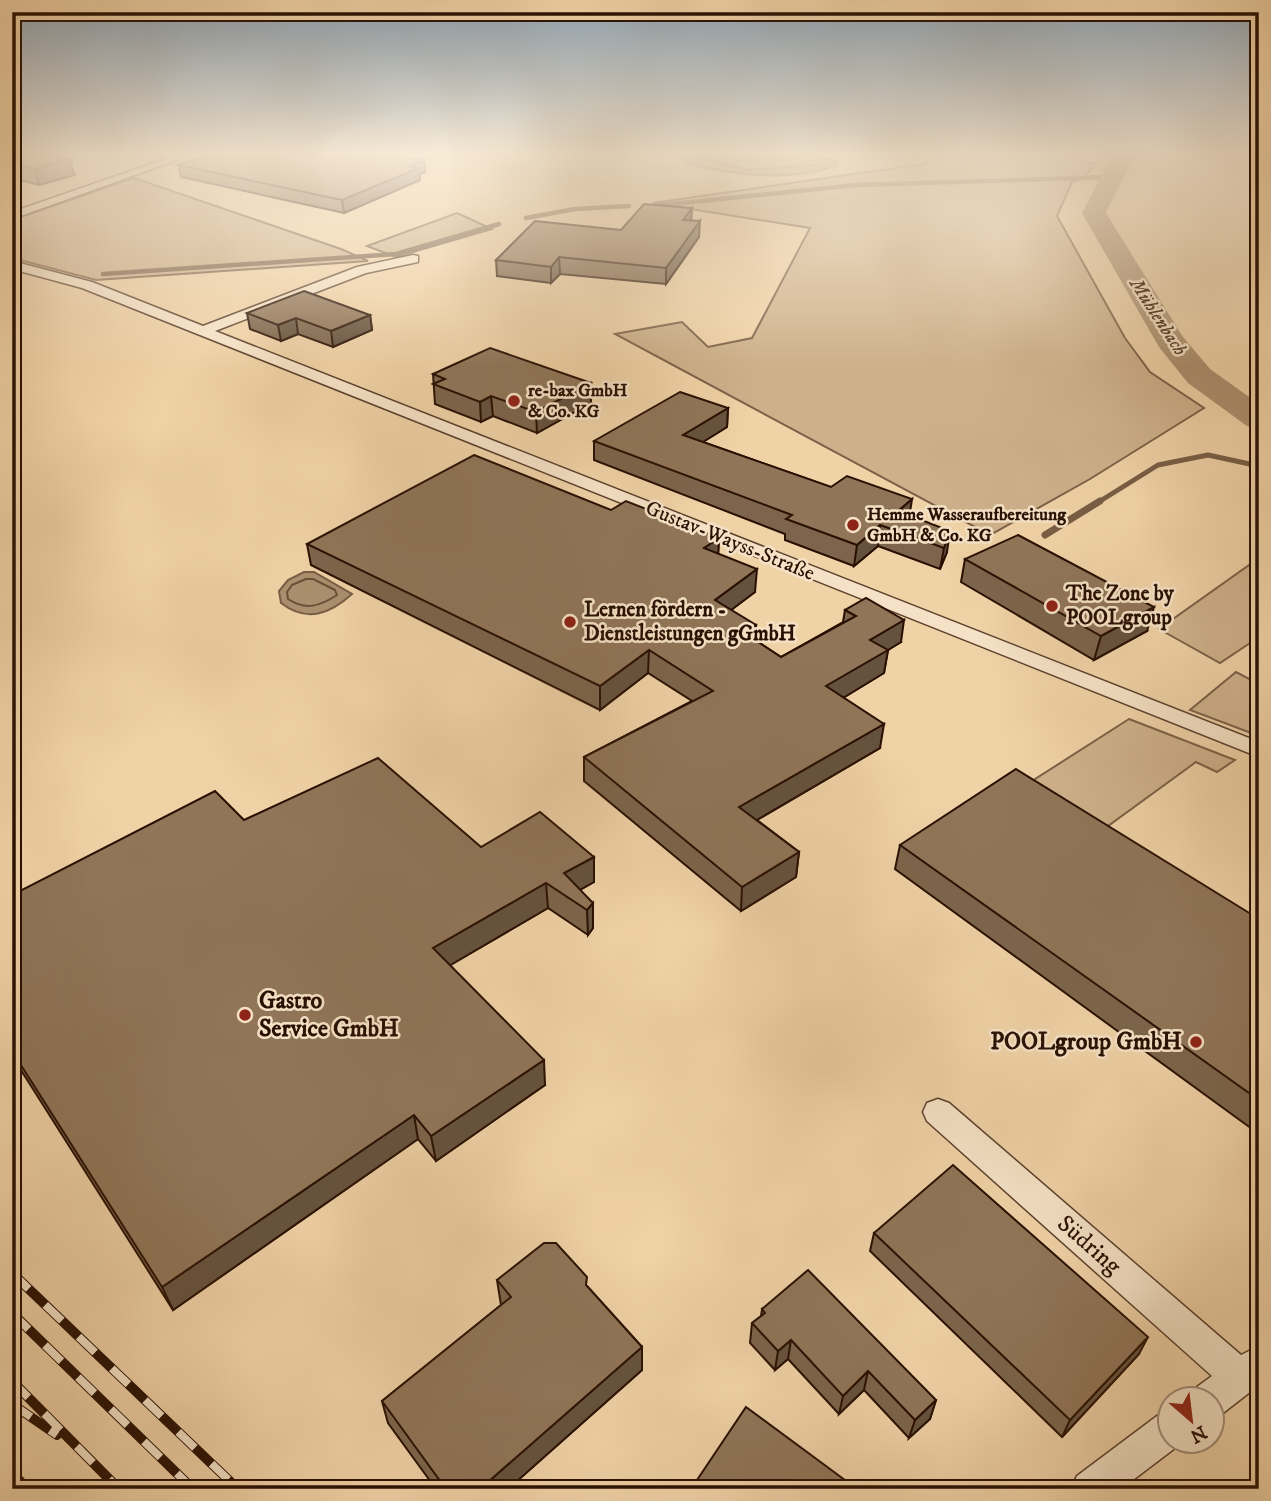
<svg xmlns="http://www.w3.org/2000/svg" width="1271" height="1501" viewBox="0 0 1271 1501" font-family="'IM FELL DW Pica',serif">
	<rect width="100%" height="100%" fill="#f0d2a7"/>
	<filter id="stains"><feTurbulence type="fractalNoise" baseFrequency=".00286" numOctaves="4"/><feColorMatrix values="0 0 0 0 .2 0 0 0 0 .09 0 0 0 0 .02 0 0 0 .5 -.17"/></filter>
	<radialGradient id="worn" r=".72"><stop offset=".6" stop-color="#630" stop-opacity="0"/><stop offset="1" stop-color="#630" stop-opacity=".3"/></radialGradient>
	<g fill="#ceb18b" stroke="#7c6047" stroke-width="2">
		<path d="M938 155H1088L1080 162 1096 163 1084 178 1072 182 1057 216 1125 338 1150 372 1204 408 1090 479 990 535 615 334 682 322 708 347 752 338 810 228 653 203 923 164Z"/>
		<path d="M134 178 341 249 368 261 96 280 12 258V220Z"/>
		<path d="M457 213 492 229 396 257 367 246Z"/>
		<path d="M1259 558V637L1220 663 1159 629Z"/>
		<path d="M1236 672 1259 684V736L1190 710Z"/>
		<path d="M1129 719 1235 760 1217 772 1196 762 1108 826 1032 781Z"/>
	</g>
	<g fill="#ac906f" stroke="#785d44" stroke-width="2">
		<path d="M680 155H810L837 161 838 165C786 183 739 175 686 164Z"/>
		<path d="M304 572H314L352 594C330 614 307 623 281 603L279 591 288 580Z"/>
	</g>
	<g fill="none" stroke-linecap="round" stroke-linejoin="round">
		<g stroke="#6a5039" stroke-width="2">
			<path d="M689 155 748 170 815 165 818 163 817 155"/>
			<path d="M718 155 749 161 808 155"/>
			<path d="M306 579H313L335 590 337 595C320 606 306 611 288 599L287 592 292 585Z"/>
		</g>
		<g stroke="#785d44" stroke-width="4.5">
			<path d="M653 206 856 185 1110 177"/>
			<path d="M526 218 575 209 629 206"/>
			<path d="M103 274 396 254 499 224"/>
		</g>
		<path stroke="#785d44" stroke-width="5" d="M1097 503 1158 465 1208 455 1259 466"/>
		<path stroke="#785d44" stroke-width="7" d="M1045 535 1100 501"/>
		<path fill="#ac906f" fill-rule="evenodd" d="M1112 155H1134L1106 213 1183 337 1210 369 1259 404V429L1247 426 1188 383 1159 347 1082 213Z"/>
		<defs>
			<g id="street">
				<path d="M177 155H191L12 219V212Z"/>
				<path d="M413 255 418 256V262L366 273 215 331 1259 742V757L82 288 12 269V261L92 282 203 326 357 267Z"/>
				<path d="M938 1099 949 1103 1241 1355 1259 1346V1385L1223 1413 1212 1417V1400H1192L1197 1387 1212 1376 927 1121 923 1112 927 1103Z"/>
				<path d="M1170 1411V1442H1183L1121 1489H1071L1077 1476 1157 1416Z"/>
			</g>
		</defs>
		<use href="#street" stroke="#5b402c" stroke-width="3"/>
		<use href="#street" fill="#f5e2c6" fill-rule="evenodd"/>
		<defs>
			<g id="rail">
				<path d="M12 1273 238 1489"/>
				<path d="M12 1313 193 1489"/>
				<path d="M12 1381 119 1489"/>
				<path d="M12 1404 57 1435"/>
			</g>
		</defs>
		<use href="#rail" stroke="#291003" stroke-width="10"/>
		<use href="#rail" stroke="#f5e2c6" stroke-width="8" stroke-dasharray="23" stroke-linecap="butt"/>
	</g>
	<g fill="#7c654c" stroke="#291003" stroke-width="2">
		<path d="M12 155 74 175 39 185 12 178Z"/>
		<path d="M203 155H393L425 172 420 174V180L344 213 181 177 178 165 205 156Z"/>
		<path d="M691 221 699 237 666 284 560 274 551 283 497 276 496 260 621 230Z"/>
		<path d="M247 313 370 315 372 330 333 347 298 334 281 341 250 329Z"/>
		<path d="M433 374 591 403 537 433 493 416 481 422 435 404Z"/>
		<path d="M728 408 727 427 703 442 910 515 947 552 940 569 878 546 854 566 785 540V534L594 460V441Z"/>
		<path d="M611 510 719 538 718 554 755 592 731 610 755 640 781 657 843 622 845 610 901 642 888 650 884 673 843 698 880 748 757 820 799 852 796 877 741 911 584 781V757L692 701 648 673 600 710 311 565 307 544Z"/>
		<path d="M965 559 1147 631 1094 660 961 582Z"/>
		<path d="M244 820 481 847 594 857V882L580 890 593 928 588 935 548 908 450 965 545 1085 436 1161 418 1139 173 1310 12 1056V895L24 890Z"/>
		<path d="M900 845 1259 919V1134L895 869Z"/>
		<path d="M874 1233 1139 1354 1062 1437 870 1251Z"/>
		<path d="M497 1280 587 1286 642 1347V1370L508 1489H436L388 1423 382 1401 501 1305Z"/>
		<path d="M762 1309 936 1400 930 1419 909 1438 864 1390 839 1414 788 1359 775 1370 750 1343 752 1323 761 1316Z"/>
	</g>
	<g fill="#65523e" stroke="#291003" stroke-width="2">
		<path d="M70 159 74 175 39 185 35 169Z"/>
		<path d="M424 160 425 172 420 174V180L344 213 342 200 409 166Z"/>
		<path d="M692 208 691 223 683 220Z"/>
		<path d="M700 221 699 237 666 284V268Z"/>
		<path d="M559 257 560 274 551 283V267Z"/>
		<path d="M370 315 372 330 333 347 331 331Z"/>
		<path d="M296 318 298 334 281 341 278 325Z"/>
		<path d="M591 383V403L537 433 536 412Z"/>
		<path d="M491 396 493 416 481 422 480 402Z"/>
		<path d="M728 408 727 427 682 455 683 435Z"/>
		<path d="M912 499 909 519 898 511Z"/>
		<path d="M880 525 878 546 854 566 857 545Z"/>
		<path d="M950 531 947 552 940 569 944 548Z"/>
		<path d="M719 538 718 560 704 548Z"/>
		<path d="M757 569 755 592 714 623 715 600Z"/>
		<path d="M1154 607 1147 631 1094 660 1101 636Z"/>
		<path d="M904 620 901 642 888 650 884 673 823 710 826 686 870 640Z"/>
		<path d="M756 625 755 647 743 632Z"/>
		<path d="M649 650 648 673 600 710V686Z"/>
		<path d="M884 724 880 748 738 831 739 807Z"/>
		<path d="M799 852 796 877 741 911 742 887Z"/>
		<path d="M594 857V882L567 897 564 873Z"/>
		<path d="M546 883 548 908 437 973 433 948Z"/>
		<path d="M593 903V928L588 935 587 910Z"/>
		<path d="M544 1060 545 1085 436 1161 431 1136Z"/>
		<path d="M414 1115 418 1139 173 1310 162 1287Z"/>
		<path d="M1148 1337 1139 1354 1062 1437 1070 1420Z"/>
		<path d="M791 1340 788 1359 775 1370 778 1351Z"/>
		<path d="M642 1347V1370L508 1489H480Z"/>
		<path d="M868 1371 864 1390 839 1414 843 1396Z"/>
		<path d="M936 1400 930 1419 909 1438 915 1420Z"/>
	</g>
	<g fill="#907558" stroke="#291003" stroke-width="2">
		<path d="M12 155H55L70 159 35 169 12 163Z"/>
		<path d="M208 155H393L424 160 409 166 419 168 342 200 178 165Z"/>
		<path d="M644 204 692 208 683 220 700 221 666 268 559 257 551 267 496 260 535 221 621 230Z"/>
		<path d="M304 291 370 315 331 331 296 318 278 325 247 313Z"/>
		<path d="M490 348 591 383 536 412 491 396 480 402 433 384 445 379 433 374Z"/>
		<path d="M680 392 728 408 683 435 831 487 847 476 912 499 898 511 950 531 944 548 880 525 857 545 786 519 792 515 594 441Z"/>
		<path d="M474 455 611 510 626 501 719 538 704 548 757 569 715 600 756 625 743 632 781 657 856 616 845 610 866 598 904 620 870 640 888 650 826 686 884 724 739 807 799 852 742 887 584 757 713 691 649 650 600 686 307 544Z"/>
		<path d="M1018 535 1154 607 1101 636 965 559Z"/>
		<path d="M378 758 481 847 540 812 594 857 564 873 593 903 587 910 546 883 433 948 544 1060 431 1136 414 1115 162 1287 12 1051V895L215 791 244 820Z"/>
		<path d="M1016 769 1259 919V1100L900 845Z"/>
		<path d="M953 1165 1148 1337 1070 1420 874 1233Z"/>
		<path d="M544 1243H556L587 1277 586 1285 642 1347 480 1489H446L382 1401 511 1297 497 1280Z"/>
		<path d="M808 1270 936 1400 915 1420 868 1371 843 1396 791 1340 778 1351 752 1323 765 1313 762 1309Z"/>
		<path d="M746 1407 857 1489H691Z"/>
		<path d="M12 1467 33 1489H12Z"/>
	</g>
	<linearGradient id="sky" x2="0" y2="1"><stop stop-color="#90a6b8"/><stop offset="0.42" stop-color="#f8ebd7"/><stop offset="1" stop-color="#f8ebd7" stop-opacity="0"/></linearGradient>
	<rect width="1271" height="365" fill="url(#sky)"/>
	<g fill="#8f2418" stroke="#f5e2c6" stroke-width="2.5">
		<circle cx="514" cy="401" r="7"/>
		<circle cx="853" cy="525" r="7"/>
		<circle cx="1052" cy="606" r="7"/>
		<circle cx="570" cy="622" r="7"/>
		<circle cx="245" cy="1015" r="7"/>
		<circle cx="1196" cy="1042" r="7"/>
	</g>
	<g text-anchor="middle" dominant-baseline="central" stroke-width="5" stroke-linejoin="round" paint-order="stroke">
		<g font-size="18" font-weight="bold" fill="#291003" stroke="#f5e2c6" text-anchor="start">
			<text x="528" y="391">re-bax GmbH<tspan x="528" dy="21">&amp; Co. KG</tspan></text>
			<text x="867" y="515">Hemme Wasseraufbereitung<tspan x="867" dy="21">GmbH &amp; Co. KG</tspan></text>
		</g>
		<g font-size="19" font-style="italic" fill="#5d432e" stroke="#f5e2c6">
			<text transform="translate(1158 317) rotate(57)">Mühlenbach</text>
		</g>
		<g font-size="21" fill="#291003" stroke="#f5e2c6">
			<text transform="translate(730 541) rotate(22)">Gustav-Wayss-Straße</text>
		</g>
		<g font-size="21" font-weight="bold" fill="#291003" stroke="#f5e2c6" text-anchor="start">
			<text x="1066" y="594">The Zone by<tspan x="1066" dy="24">POOLgroup</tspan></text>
			<text x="584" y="610">Lernen fördern -<tspan x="584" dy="24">Dienstleistungen gGmbH</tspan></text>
		</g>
		<g font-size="24" font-weight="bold" fill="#291003" stroke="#f5e2c6" text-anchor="start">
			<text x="259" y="1001">Gastro<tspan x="259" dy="28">Service GmbH</tspan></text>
			<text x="1182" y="1042" text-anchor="end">POOLgroup GmbH</text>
		</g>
		<g font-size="24" fill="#291003" stroke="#f5e2c6">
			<text transform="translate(1089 1245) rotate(41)">Südring</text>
		</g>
	</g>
	<rect width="1271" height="1501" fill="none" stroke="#f0d2a7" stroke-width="42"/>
	<rect x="14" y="14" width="1243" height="1473" fill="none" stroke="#291003" stroke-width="3.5"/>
	<rect x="21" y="21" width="1229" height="1459" fill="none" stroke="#291003" stroke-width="2"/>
	<g transform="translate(1191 1420) rotate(152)"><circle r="33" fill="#f5e2c6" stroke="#a38e78" stroke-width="2"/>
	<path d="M0-5L12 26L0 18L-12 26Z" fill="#8f2418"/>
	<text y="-10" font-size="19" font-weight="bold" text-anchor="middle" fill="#291003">N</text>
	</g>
	<rect width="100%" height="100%" filter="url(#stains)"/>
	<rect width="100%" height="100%" fill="url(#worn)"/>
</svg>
